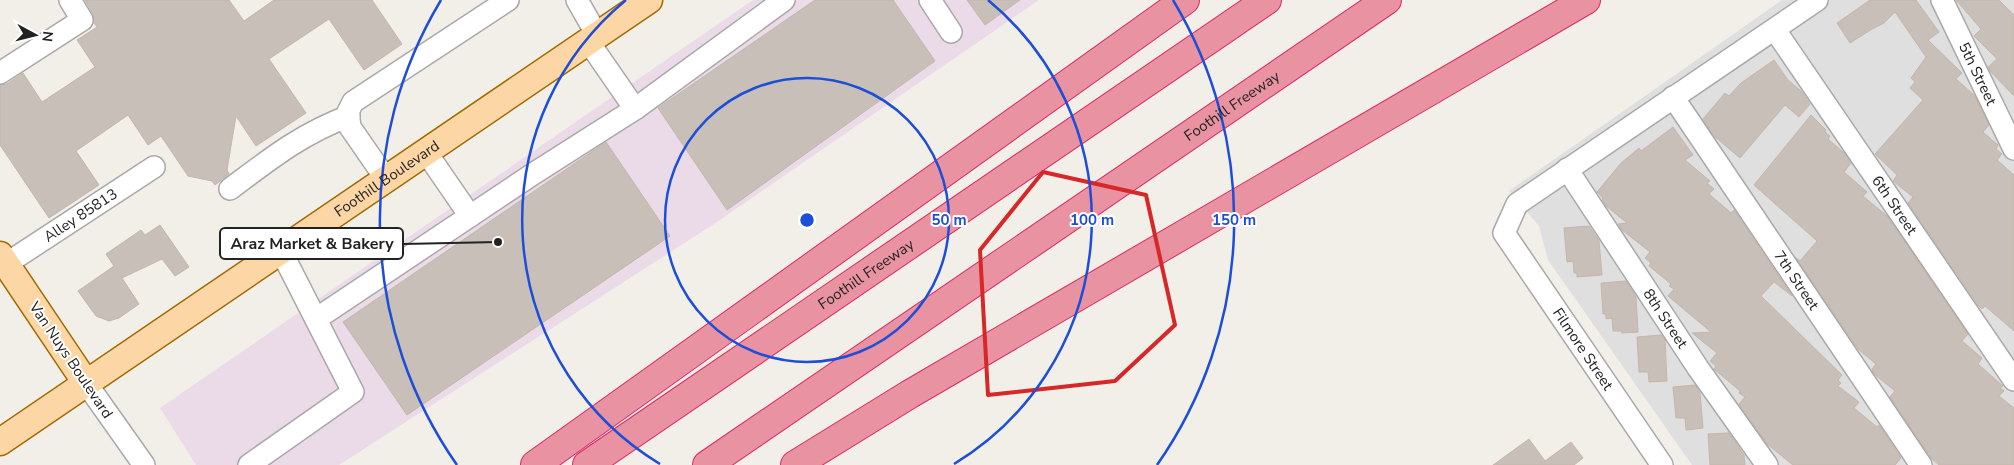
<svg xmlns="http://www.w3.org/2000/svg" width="2014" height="465" viewBox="0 0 2014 465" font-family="'Nunito Sans',sans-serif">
	<rect width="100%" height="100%" fill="#f2efe9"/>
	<path fill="#e0dfdf" d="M1782 0H2014V465H1692L1548 260 1539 226 1509 191Z"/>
	<path fill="#ebdbe8" d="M753 0H1039L714 224 339 465H196L160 408Z"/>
	<g fill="#c7bfb8" stroke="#c4b6ab">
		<path d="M85 0H229L244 21 274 0H372L402 44 364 70 329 19 269 59 306 113 256 146 236 116 227 170 229 174 215 185 212 181 188 176 161 136 148 145 128 115 76 151 99 185 49 218 0 145V85L7 84 23 73 42 102 95 67 77 40 97 27 94 23 93 14Z"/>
		<path d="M815 0H893L935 61 727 210 658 108Z"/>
		<path d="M967 0H1020L985 25Z"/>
		<path d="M1870 0H1916L1939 32 1928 40 1962 73 1956 79 1974 95 1989 125 1983 132 1998 145 1996 149 2002 154 1997 160 2014 175V331L1985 306 1982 309 1978 305 1908 203 1913 197 1893 181 1897 175 1875 154 1923 100 1910 88 1915 82 1911 78 1926 57 1895 12 1884 23 1872 29 1850 43 1837 23Z"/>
		<path d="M1956 0H1999L2014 15V96L1990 71 1988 67 1997 59 1974 36 1981 29Z"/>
		<path d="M1774 60 1788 80 1801 91 1810 104 1799 117 1785 105 1740 158 1714 136 1703 119 1725 93 1729 96 1741 83Z"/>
		<path d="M1811 115 1826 130 1825 132 1830 136 1828 139 1843 152 1851 163 1844 172 1867 192 1863 196 1887 216 1968 334 1962 341 1982 358 1978 364 2003 386 2000 388 2004 391 1999 396 2014 408V465H1939L1932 459 1890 397 1895 391 1874 374 1872 369 1876 364 1858 349 1796 258 1800 261 1817 241 1754 185Z"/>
		<path d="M1673 127 1693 155 1685 160 1710 181 1707 183 1714 189 1709 194 1731 213 1734 210 1792 296 1774 282 1761 296 1842 375 1838 380 1841 383 1838 386 1859 402 1854 408 1877 427 1879 425 1901 458 1895 465H1793L1767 444 1739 404 1745 397 1739 393 1740 391 1714 369 1716 366 1710 361 1717 353 1692 333 1711 332 1668 296 1674 289 1669 286 1671 284 1649 266 1651 263 1645 258 1650 252 1622 230 1618 224 1627 223 1606 206 1602 199 1603 198 1597 192 1621 163 1639 148 1641 151Z"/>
		<path d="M606 142 670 236 407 415 343 322Z"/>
		<path d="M160 225 189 267 175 276 162 259 122 278 139 304 119 318 109 321 96 316 78 291 114 266 106 254 141 230 145 235Z"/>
		<path d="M1589 226 1599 241 1602 275 1577 277V273H1574L1573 261 1567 262 1564 228Z"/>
		<path d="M1626 281 1636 297 1638 332 1622 333V331H1613L1612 318 1606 319V314H1603L1601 283Z"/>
		<path d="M1661 335 1665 340 1667 381 1649 382 1648 372H1639L1637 337Z"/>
		<path d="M1695 385 1700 393 1703 428 1686 430 1685 418H1676L1673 387Z"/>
		<path d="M1729 433 1744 455 1745 465H1710L1708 434Z"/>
		<path d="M1529 439 1545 461 1571 442 1583 458 1574 465H1493Z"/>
	</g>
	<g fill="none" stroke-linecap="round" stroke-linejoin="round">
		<defs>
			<g id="minor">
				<path d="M577 0 597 35"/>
				<path d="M930 0 951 32"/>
				<path id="s1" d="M1942 0 2014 149"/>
				<path id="s2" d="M1775 30 2014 380"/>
				<path d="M588 41 635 109"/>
				<path d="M0 73 82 20 70 0"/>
				<path id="s3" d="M1673 97 1921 465"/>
				<path d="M426 152 470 216"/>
				<path id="s4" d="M1567 169 1698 368 1767 465"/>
				<path d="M386 179 350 127 348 112 353 102 508 0"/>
				<path d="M230 189C270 159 301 134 349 116"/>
				<path id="s5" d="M6 264 154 167"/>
				<path d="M316 319 533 174 635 109 784 0"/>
				<path d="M86 383 144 465"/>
				<path d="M249 465 353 392 281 251"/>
				<path d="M1662 465 1504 233 1517 204 1817 0"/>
			</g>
			<g id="major">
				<path d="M0 255 86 383"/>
				<path id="s6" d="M0 442 649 0"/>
			</g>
			<g id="highway">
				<path d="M535 465 1185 0"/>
				<path id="s7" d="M587 465 1267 0"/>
				<path id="s8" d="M707 465 1387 0"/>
				<path d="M795 465 910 394 1586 0"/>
			</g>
		</defs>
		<use href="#minor" stroke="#a9a9a9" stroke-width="24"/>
		<use href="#major" stroke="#a06b00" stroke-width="29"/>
		<use href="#highway" stroke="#dc2a67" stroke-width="30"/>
		<use href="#minor" stroke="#fff" stroke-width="21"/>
		<use href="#major" stroke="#fcd6a4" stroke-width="26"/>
		<use href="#highway" stroke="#e892a2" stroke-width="28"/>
	</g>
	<path fill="none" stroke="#d62828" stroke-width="4" stroke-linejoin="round" d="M1043 172 1146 195 1175 325 1115 381 988 395 980 250Z"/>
	<g fill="none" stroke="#1d4ed8" stroke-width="2.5">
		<circle cx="807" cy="220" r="142"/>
		<path d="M660 464A285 285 0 0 1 626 0M988 0A285 285 0 0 1 954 464"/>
		<path d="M457 465A427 427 0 0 1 441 0M1173 0A427 427 0 0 1 1157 465"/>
	</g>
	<g text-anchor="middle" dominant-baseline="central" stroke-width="4" stroke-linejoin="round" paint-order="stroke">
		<g font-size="15" fill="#222" stroke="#fff">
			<text stroke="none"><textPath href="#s1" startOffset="82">5th Street</textPath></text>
			<text stroke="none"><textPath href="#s8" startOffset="636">Foothill Freeway</textPath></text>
			<text stroke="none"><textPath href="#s6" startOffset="468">Foothill Boulevard</textPath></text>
			<text stroke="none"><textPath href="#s2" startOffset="212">6th Street</textPath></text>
			<text stroke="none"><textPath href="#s5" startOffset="89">Alley 85813</textPath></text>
			<text stroke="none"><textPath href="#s7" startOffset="338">Foothill Freeway</textPath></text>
			<text stroke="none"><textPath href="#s3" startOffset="221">7th Street</textPath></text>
			<text stroke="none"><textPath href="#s4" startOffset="179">8th Street</textPath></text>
			<text transform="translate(1583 349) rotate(56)">Filmore Street</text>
			<text transform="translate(71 360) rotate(56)">Van Nuys Boulevard</text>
		</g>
	</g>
	<circle cx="807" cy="220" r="8" fill="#1d4ed8" stroke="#fff" stroke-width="2.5"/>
	<g font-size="15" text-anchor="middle" font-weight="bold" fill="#1d4ed8" stroke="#fff" stroke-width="4" stroke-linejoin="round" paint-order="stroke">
		<text x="949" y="225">50 m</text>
		<text x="1092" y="225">100 m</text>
		<text x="1234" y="225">150 m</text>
	</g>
	<path fill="none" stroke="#222" stroke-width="2" d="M498 242L403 244"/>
	<circle fill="#222" stroke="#fff" stroke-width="2" cx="498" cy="242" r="5"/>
	<rect fill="#fff" stroke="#222" stroke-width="2" x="220" y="228" width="183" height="31" rx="5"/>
	<g font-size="16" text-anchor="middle" font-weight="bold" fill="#222">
		<text x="312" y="249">Araz Market &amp; Bakery</text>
	</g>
	<g transform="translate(35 35) rotate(97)" stroke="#ffffff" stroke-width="4" paint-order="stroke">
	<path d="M0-4L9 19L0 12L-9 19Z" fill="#222222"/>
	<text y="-8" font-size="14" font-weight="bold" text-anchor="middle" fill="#222222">N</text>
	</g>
</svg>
